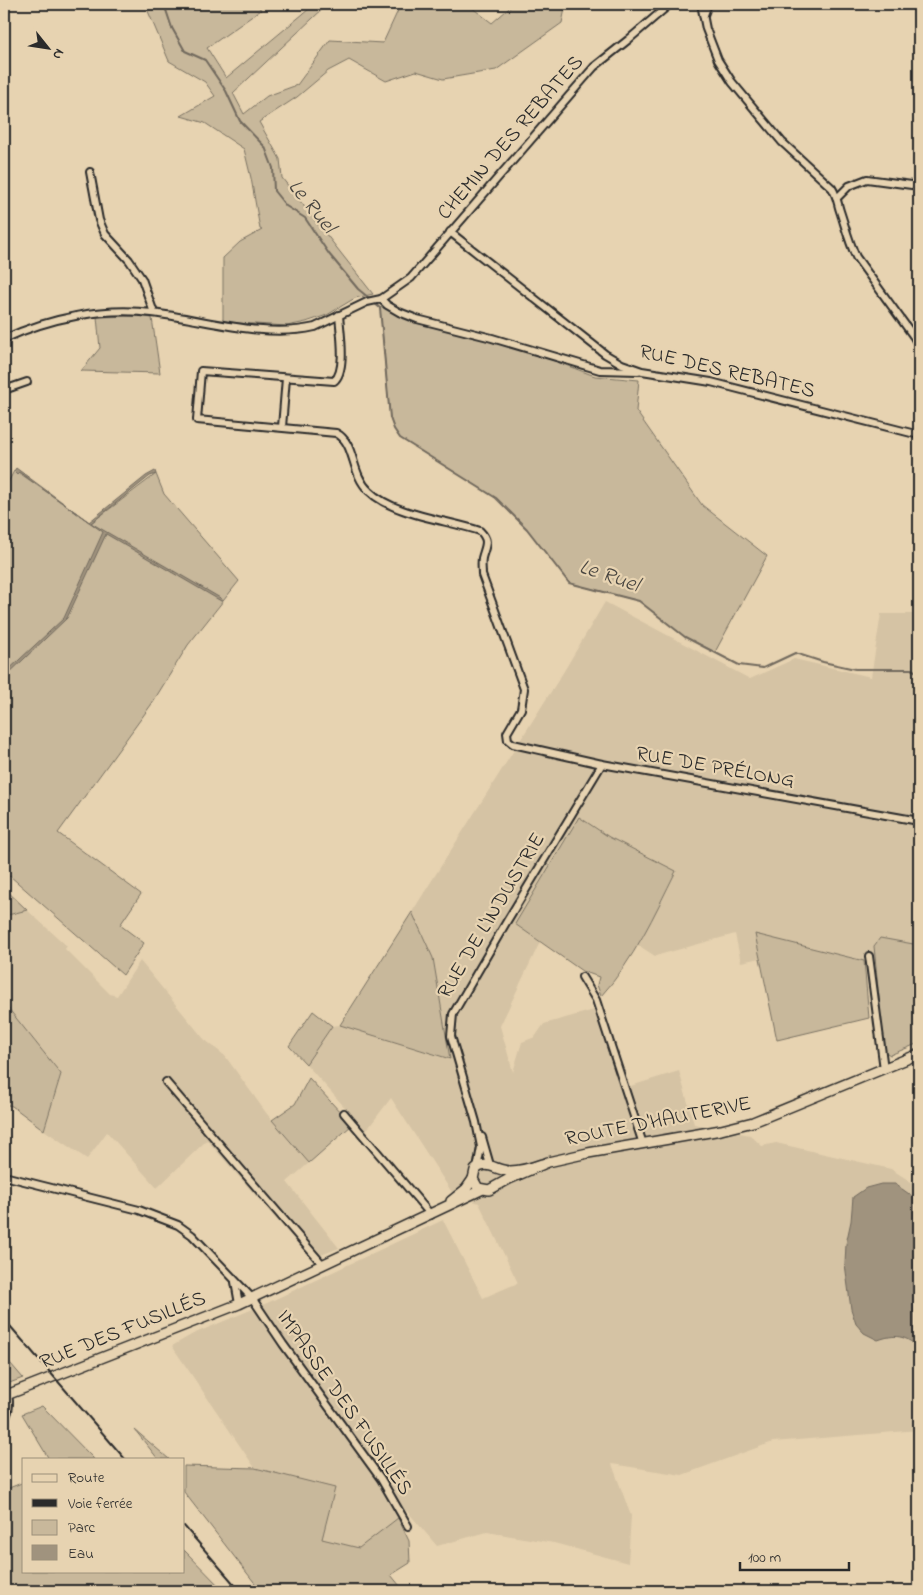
<svg xmlns="http://www.w3.org/2000/svg" width="923" height="1595" viewBox="0 0 923 1595" font-family="'Indie Flower',sans-serif">
	<rect width="100%" height="100%" fill="#e7d3b1"/>
	<filter id="ink" filterUnits="userSpaceOnUse"><feTurbulence type="fractalNoise" baseFrequency=".02" numOctaves="2"/><feDisplacementMap in="SourceGraphic" scale="10" xChannelSelector="R" yChannelSelector="G"/><feConvolveMatrix kernelMatrix="1 2 1 2 8 2 1 2 1" color-interpolation-filters="sRGB"/></filter>
	<g filter="url(#ink)">
		<g fill="#d5c3a4">
			<path d="M605 602 750 679 794 659 871 677 881 614H919V945L880 938 874 946 876 964 756 935 760 958 741 962 735 934 655 956 638 945 676 871 609 837 579 817 516 924 540 942 500 1026 513 1072 522 1042 535 1037 544 1024 594 1010 621 1089 679 1071 694 1124 750 1135 762 1146 776 1143 891 1169 919 1187V1430L773 1442 682 1475 612 1464 631 1516 628 1563 554 1543 487 1532 437 1546 407 1511 359 1548 322 1539 335 1488 255 1468 172 1346 193 1334 265 1304 443 1220 483 1298 518 1283 479 1203 453 1194 391 1098 366 1131 306 1064 332 1026 340 1025 449 1059 433 958 412 912 564 671Z"/>
			<path d="M27 910 67 946 65 949 110 994 117 996 140 961 204 1039 225 1056 267 1114 309 1163 287 1182 339 1248 311 1259 207 1140 157 1188 107 1132 87 1159 44 1130 61 1074 4 1003V916Z"/>
		</g>
		<g fill="#c8b89b" stroke="#7a7263">
			<path d="M145 4H257L261 10 207 48 226 78 315 4H328L233 93 244 114 267 96 297 85 330 40 383 43 401 4H467L492 23 514 4H566L562 23 496 70 443 79 416 71 386 81 349 60 328 71 297 97 259 122 280 159 282 178 373 294 355 298 327 315 306 322 287 326 223 322V258L240 242 262 230 260 229 251 178 244 149 205 123 181 116 215 96 205 82 169 61Z"/>
			<path d="M387 305 399 312 522 349 595 376 639 380 636 411 702 505 767 556 715 652 685 637 639 601 569 583 527 529 496 498 400 438 394 429 390 418 380 308Z"/>
			<path d="M138 316 152 318 160 373 81 371 100 348 97 317Z"/>
			<path d="M14 471 18 472 91 523 156 474 164 494 239 581 188 645 151 705 58 833 141 894 120 925 144 943 123 975 10 876 4 881V490Z"/>
			<path d="M579 817 609 837 676 871C654 915 634 960 601 996L597 985 599 977 582 971 515 924Z"/>
			<path d="M4 888 27 910 4 916Z"/>
			<path d="M412 912 433 958 450 1059 340 1025Z"/>
			<path d="M755 934 864 961 869 1018 777 1040Z"/>
			<path d="M880 938 919 945V1043L890 1055 884 1051 874 946Z"/>
			<path d="M4 1003 61 1074 44 1130 12 1106 4 1104Z"/>
			<path d="M313 1011 332 1026 306 1064 289 1046Z"/>
			<path d="M309 1078 352 1125 309 1163 272 1120 295 1104Z"/>
			<path d="M4 1356 23 1378 4 1385Z"/>
			<path d="M42 1406 94 1459H49L22 1414Z"/>
			<path d="M135 1430 169 1459H158Z"/>
			<path d="M184 1466 255 1468 335 1488 322 1539 359 1548 398 1518 409 1541 410 1563 391 1575 404 1591H261L184 1492Z"/>
			<path d="M24 1482V1571H184V1550L224 1591H4V1490Z"/>
		</g>
		<g fill="#a0937e" stroke="#71695d">
			<path d="M16 468 89 522 146 476 155 471 156 474 150 476 91 523 222 599 221 601 106 534 67 618 4 678V674L64 618 103 532 19 472 17 474 14 471Z"/>
			<path d="M881 1184H895L919 1201V1348C905 1335 895 1334 878 1340L864 1333 856 1324 851 1309 845 1264 846 1244 851 1221 853 1197 866 1188Z"/>
		</g>
		<g fill="none" stroke-linecap="round" stroke-linejoin="round">
			<g stroke="#71695d" stroke-width="2">
				<path d="M164 4 172 28 185 51 205 60 226 91 240 121 265 147 273 168 274 191 286 206 305 218 329 254 358 289 369 298"/>
				<path d="M374 303 380 308 390 418 394 429 400 438 496 498 527 529 569 583 639 601 685 637 739 665 763 668 795 653 823 662 855 669H911L919 673"/>
			</g>
			<defs>
				<g id="street">
					<path d="M701 4 706 29 718 60 732 82 782 142 832 188C837 196 837 202 840 211 845 226 849 242 856 257L914 337 919 346V354"/>
					<path d="M704 15 708 4"/>
					<path d="M90 172 99 220 105 234 129 260 142 279 154 313"/>
					<path d="M838 197 849 186 867 179 919 186"/>
					<path d="M450 232 605 354 622 364 642 371 711 382 919 435"/>
					<path d="M381 299 387 305 399 312 417 319 492 338 600 370 638 371"/>
					<path d="M339 315C340 331 347 371 334 381L201 371 197 420 336 433C356 443 350 473 369 491 393 515 448 520 480 531 490 541 485 546 482 558 481 564 482 569 482 575L524 689 521 709 507 733 508 740 513 744 602 764 919 821"/>
					<path d="M4 339C49 318 103 307 152 313 205 319 263 339 315 327L367 302 381 299 411 278 594 67 628 40 670 4"/>
					<path d="M4 390 27 382"/>
					<path d="M282 427 286 378"/>
					<path d="M869 956 884 1069"/>
					<path d="M582 977 596 1000 643 1144"/>
					<path d="M166 1082 323 1265"/>
					<path d="M344 1113 431 1215"/>
					<path d="M482 1137 490 1165"/>
					<path d="M477 1169 481 1147 476 1122 451 1036 453 1014 507 921 602 764"/>
					<path d="M4 1176 139 1210 178 1225 192 1235 252 1298 283 1344 381 1479 408 1526"/>
					<path d="M235 1282 239 1304"/>
					<path d="M4 1419C9 1414 10 1402 8 1395"/>
				</g>
				<g id="secondary">
					<path d="M542 1164C531 1168 521 1171 510 1171 496 1171 487 1159 475 1170L473 1179 478 1188 489 1190 509 1179 548 1162 588 1153 721 1130 753 1122 919 1054"/>
					<path d="M451 1201 466 1189 473 1179"/>
					<path d="M4 1396 239 1304 481 1190"/>
				</g>
			</defs>
			<use href="#street" stroke="#2b2b2b" stroke-width="10"/>
			<use href="#secondary" stroke="#2b2b2b" stroke-width="12"/>
			<use href="#street" stroke="#e7d3b1" stroke-width="6"/>
			<use href="#secondary" stroke="#e7d3b1" stroke-width="9"/>
			<g stroke="#2b2b2b" stroke-width="2">
				<path d="M4 1319 125 1459"/>
				<path d="M184 1526 240 1591"/>
			</g>
		</g>
	</g>
	<g text-anchor="middle" dominant-baseline="central" stroke-width="4.5" stroke-linejoin="round" paint-order="stroke">
		<g font-size="21" fill="#2b2b2b" stroke="#e7d3b1">
			<text transform="translate(511 138) rotate(-49)">CHEMIN DES REBATES</text>
			<text transform="translate(727 372) rotate(13)">RUE DES REBATES</text>
			<text transform="translate(715 768) rotate(10)">RUE DE PRÉLONG</text>
			<text transform="translate(492 916) rotate(-59)">RUE DE L'INDUSTRIE</text>
			<text transform="translate(658 1122) rotate(-11)">ROUTE D'HAUTERIVE</text>
			<text transform="translate(123 1331) rotate(-22)">RUE DES FUSILLÉS</text>
			<text transform="translate(344 1403) rotate(55)">IMPASSE DES FUSILLÉS</text>
		</g>
		<g font-size="22" font-style="italic" fill="#484540" stroke="#e7d3b1">
			<text transform="translate(311 207) rotate(51)">Le Ruel</text>
			<text transform="translate(609 577) rotate(19)">Le Ruel</text>
		</g>
	</g>
	<rect width="923" height="1595" fill="none" stroke="#e7d3b1" stroke-width="20"/>
	<rect x="10" y="10" width="903" height="1575" fill="none" stroke="#2b2b2b" stroke-width="2" filter="url(#ink)"/>
	<rect x="22" y="1458" width="162" height="115" fill="#e7d3b1" stroke="#9c907b"/>
	<rect x="32" y="1474" width="25" height="8" fill="#e7d3b1" stroke="#9c907b"/>
	<text x="68" y="1482" font-size="15" fill="#2b2b2b">Route</text>
	<rect x="32" y="1499" width="25" height="8" fill="#2b2b2b" stroke="#9c907b"/>
	<text x="68" y="1508" font-size="15" fill="#2b2b2b">Voie ferrée</text>
	<rect x="32" y="1520" width="25" height="15" fill="#c8b89b" stroke="#9c907b"/>
	<text x="68" y="1532" font-size="15" fill="#2b2b2b">Parc</text>
	<rect x="32" y="1545" width="25" height="15" fill="#a0937e" stroke="#9c907b"/>
	<text x="68" y="1558" font-size="15" fill="#2b2b2b">Eau</text>
	<g transform="translate(48 48) rotate(120)" stroke="#e7d3b1" stroke-width="4" paint-order="stroke">
	<path d="M0-4L9 19L0 12L-9 19Z" fill="#2b2b2b"/>
	<text y="-8" font-size="14" font-weight="bold" text-anchor="middle" fill="#2b2b2b">N</text>
	</g>
	<path d="M740 1562v8h109v-8" fill="none" stroke="#2b2b2b" stroke-width="2.5"/>
	<text x="748" y="1562" font-size="15" fill="#2b2b2b" stroke="#e7d3b1" stroke-width="4" paint-order="stroke">100 m</text>
</svg>
